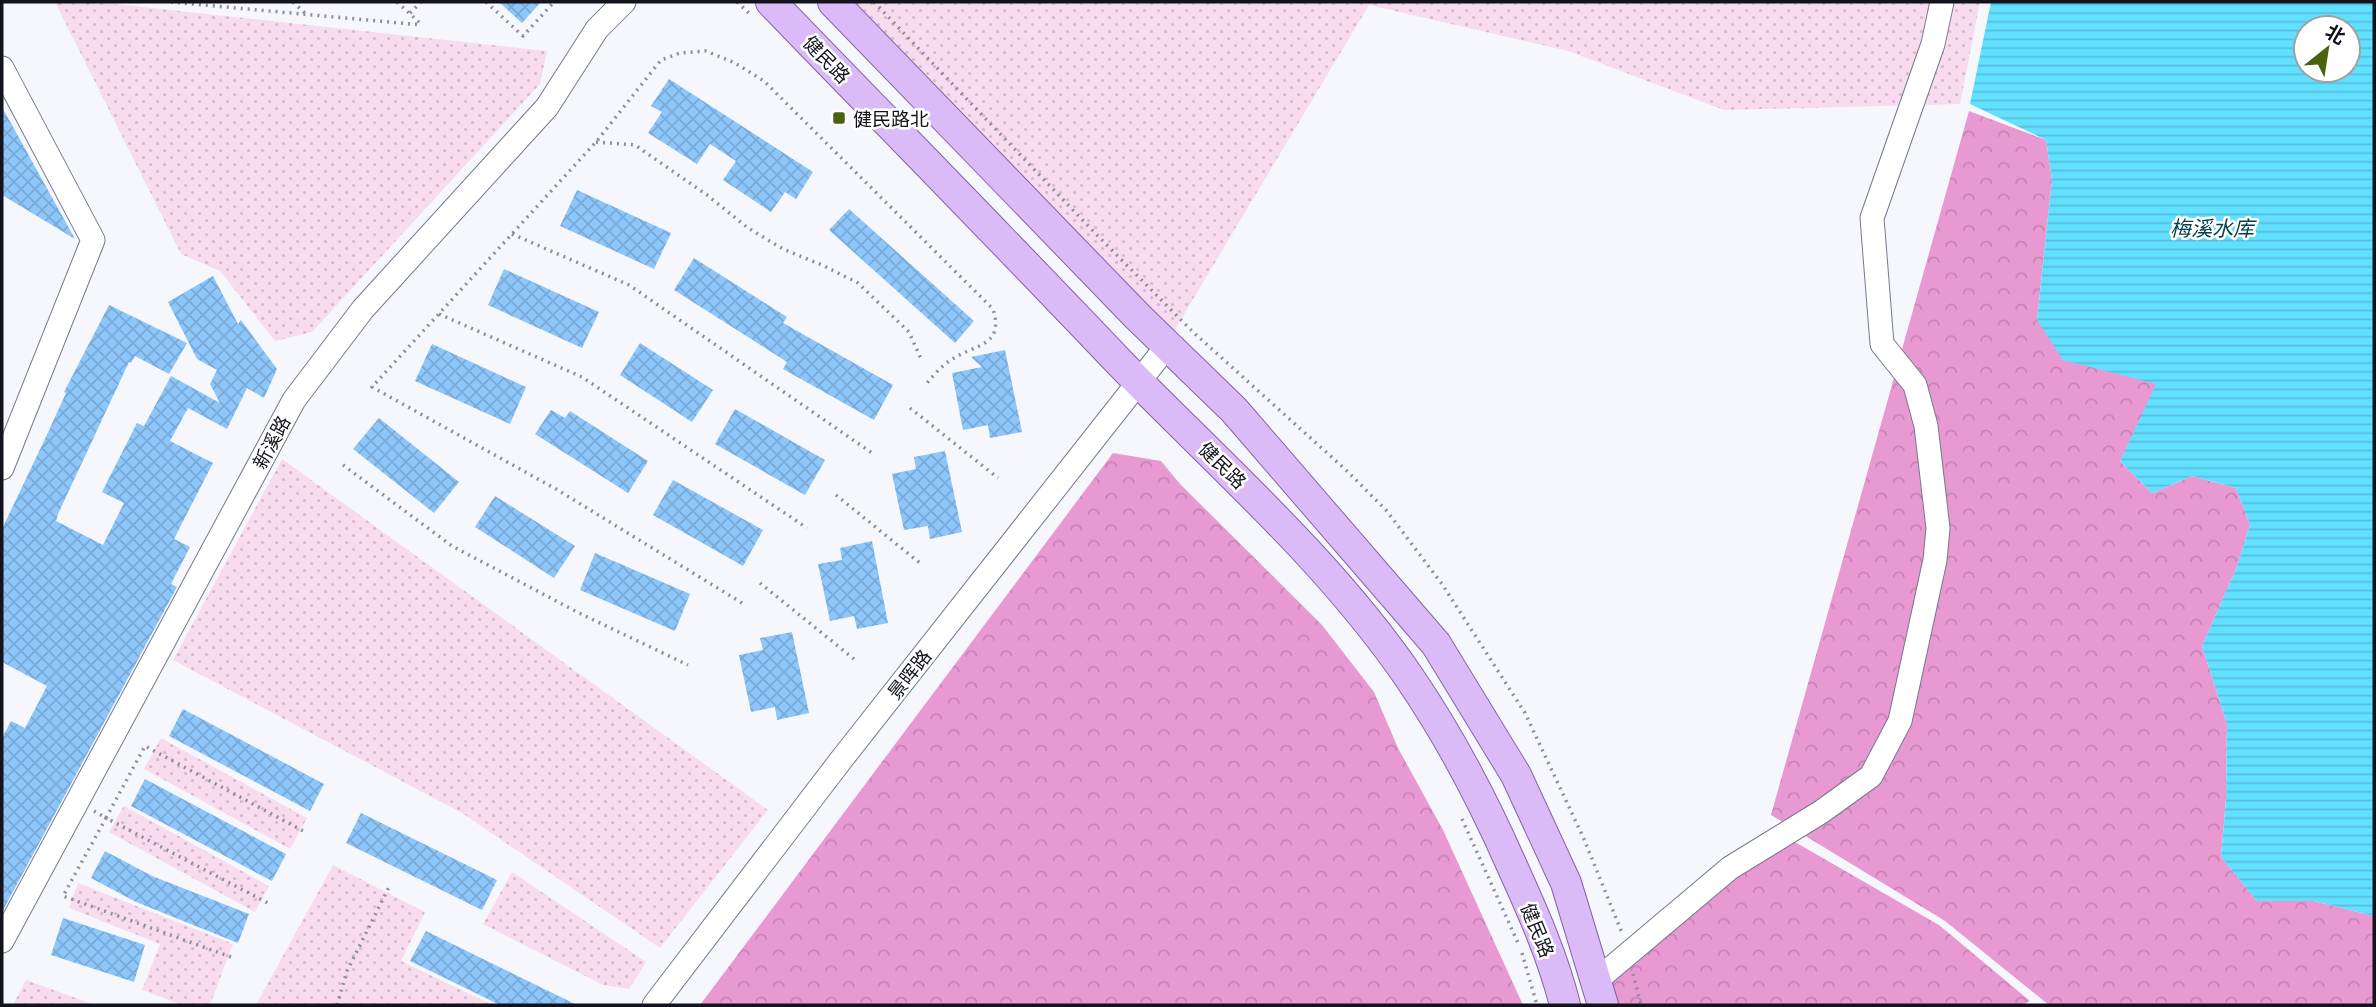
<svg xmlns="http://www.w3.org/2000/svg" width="2376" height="1007" viewBox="0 0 2376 1007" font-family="Lato,'Noto Sans SC',sans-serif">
	<defs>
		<pattern id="grass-dots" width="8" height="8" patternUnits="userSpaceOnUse" patternTransform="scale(1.75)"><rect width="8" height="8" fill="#f8dbee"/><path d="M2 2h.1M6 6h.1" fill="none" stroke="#d4bbcc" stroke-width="1.8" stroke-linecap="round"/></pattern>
		<pattern id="forest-crowns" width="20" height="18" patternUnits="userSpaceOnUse" patternTransform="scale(1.75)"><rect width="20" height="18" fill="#e899d2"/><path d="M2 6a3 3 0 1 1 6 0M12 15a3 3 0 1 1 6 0" fill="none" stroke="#c683b4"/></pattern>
		<pattern id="water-rules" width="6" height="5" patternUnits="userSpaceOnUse" patternTransform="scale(1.75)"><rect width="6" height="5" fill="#62e0ff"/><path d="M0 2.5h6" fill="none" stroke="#54bfda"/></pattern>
		<pattern id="building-cross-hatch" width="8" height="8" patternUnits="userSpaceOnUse" patternTransform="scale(1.75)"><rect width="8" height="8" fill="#8dc6fa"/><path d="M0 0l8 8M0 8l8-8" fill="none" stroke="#79a9d6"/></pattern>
	</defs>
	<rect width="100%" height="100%" fill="#f6f7fc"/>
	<g fill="url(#grass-dots)">
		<path d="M55 2H97L547 51 540 84 312 332 275 341 220 271 181 254Z"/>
		<path d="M844 2H1980L1960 104 1724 110 1568 51 1369 5 1171 336Z"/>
		<path d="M282 459 768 810 660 948 462 813 173 660Z"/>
		<path d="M161 738 307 818 290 849 144 769Z"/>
		<path d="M124 806 269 886 255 912 109 832Z"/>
		<path d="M333 865 425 912 401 961 493 1005H256Z"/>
		<path d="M512 872 646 962 629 989 603 985 483 924Z"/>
		<path d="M78 883 233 944 210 1005H182L142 990 160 944 69 908Z"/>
		<path d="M26 980 95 1005H13Z"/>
	</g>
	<g fill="url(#forest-crowns)">
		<path d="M1969 111 2046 140 2052 180 2037 320 2157 384 2120 461 2152 493 2192 476 2236 488 2250 525 2236 569 2202 646 2227 724 2226 799 2221 857 2257 901H2314L2374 916V1005H2049L1945 921 1771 815Z"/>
		<path d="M1113 453 1161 461 1180 484 1322 625 1374 692 1398 748 1443 830 1523 1005H700Z"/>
		<path d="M1774 830 1939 925 2030 1001 2022 1005H1610L1602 970Z"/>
	</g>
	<path fill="url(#water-rules)" fill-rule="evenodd" d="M1991 2H2374V916L2314 901H2257L2221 857 2226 799 2227 724 2202 646 2236 569 2250 525 2236 488 2192 476 2152 493 2120 461 2156 384 2063 360 2037 320 2052 180 2046 140 1970 104ZM2306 28H2348V70H2306Z"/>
	<g fill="url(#building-cross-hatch)">
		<path d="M499 2H541L522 23Z"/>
		<path d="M669 79 813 172 796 199 785 192 771 212 723 180 736 161 710 144 697 164 648 133 662 112 651 106Z"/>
		<path d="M2 107 75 239 2 195Z"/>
		<path d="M577 190 671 233 654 269 560 226Z"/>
		<path d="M849 209 974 321 955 343 829 230Z"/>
		<path d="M694 258 787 317 783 323 893 385 874 420 783 369 787 362 674 290Z"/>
		<path d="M504 269 599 312 582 348 488 305Z"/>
		<path d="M213 276 238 324 241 320 277 369 264 398 247 388 227 429 188 408 170 441 213 463 174 539 190 547 171 584 177 587 2 912V738L11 721 25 728 47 686 2 662V529L44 441 66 393 64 392 109 305 187 343 169 374 135 356 131 363 129 362 58 514 56 521 103 545 124 503 102 492 137 423 144 426 171 376 220 403 210 384 217 370 197 359 168 302Z"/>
		<path d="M640 343 713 390 692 422 620 375Z"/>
		<path d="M432 344 526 387 510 424 415 381Z"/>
		<path d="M1005 350 1022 432 990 438 988 425 963 430 952 373 982 367 971 357Z"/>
		<path d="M735 409 825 460 805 495 715 444Z"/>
		<path d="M551 410 565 418 570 411 648 461 628 493 535 434Z"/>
		<path d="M379 418 459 482 434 513 353 449Z"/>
		<path d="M945 451 962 532 930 539 928 526 904 530 892 474 916 469 914 457Z"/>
		<path d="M673 480 763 530 743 566 653 515Z"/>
		<path d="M495 496 575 546 554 578 475 527Z"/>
		<path d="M872 541 888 623 857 629 854 616 830 621 818 564 842 560 840 548Z"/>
		<path d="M595 553 690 594 675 631 580 590Z"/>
		<path d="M792 632 809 713 777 720 775 707 751 712 739 655 763 650 760 638Z"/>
		<path d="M183 709 324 784 310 811 169 736Z"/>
		<path d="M145 779 286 854 272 881 131 806Z"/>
		<path d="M361 813 497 880 482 910 346 843Z"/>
		<path d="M105 851 152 876 249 914 238 943 136 902 91 878Z"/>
		<path d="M63 918 145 945 134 982 51 955Z"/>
		<path d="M426 931 577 1005H500L410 961Z"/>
	</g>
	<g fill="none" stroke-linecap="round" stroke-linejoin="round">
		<defs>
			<g id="minor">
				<path d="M2 68 93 240 2 468"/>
				<path d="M2 941 294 400 363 309 547 107 597 29 624 2"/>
				<path d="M1597 980 1730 868 1821 812 1871 776 1900 721 1935 560 1938 528 1926 426 1915 385 1882 344 1872 218 1933 44 1942 2"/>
				<path d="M654 1005 841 760 1167 346"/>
			</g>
			<g id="major">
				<path d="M771 2C887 122 1004 241 1119 362 1218 464 1328 559 1409 677 1450 737 1483 800 1512 866 1532 910 1553 957 1565 1005"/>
				<path d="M833 2 1138 317 1234 410 1436 644 1516 775 1566 883 1603 1005"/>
			</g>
		</defs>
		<use href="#minor" stroke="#75798e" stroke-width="25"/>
		<use href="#major" stroke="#8563a7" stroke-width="32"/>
		<g stroke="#8e8f96" stroke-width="3.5" stroke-dasharray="2 5" stroke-linecap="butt">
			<path d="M171 2 422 25"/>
			<path d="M293 2 307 15"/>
			<path d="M397 2 421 24"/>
			<path d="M486 2 523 36 554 2"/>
			<path d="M737 2 751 15"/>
			<path d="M874 2 1094 232 1193 332 1346 470 1386 510 1442 584 1525 713 1584 839 1622 933"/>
			<path d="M410 13 421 2"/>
			<path d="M596 142 635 145 707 195 748 228 783 249 822 265 858 283 909 332 922 361"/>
			<path d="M512 234 629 285 872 453"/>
			<path d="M439 314 582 377 807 528"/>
			<path d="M910 408 998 478"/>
			<path d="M343 465 452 546 579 613 688 665"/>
			<path d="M836 495 921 564"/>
			<path d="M760 583 854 659"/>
			<path d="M742 603 556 489 372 387 596 142 661 60 680 53 706 51 735 63 764 81 993 309C1005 347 974 344 951 360 941 366 934 375 927 383"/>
			<path d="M94 811 106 818 145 746 307 833"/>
			<path d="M1462 819 1518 943"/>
			<path d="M1522 953 1537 1005"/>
			<path d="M231 957 63 896 106 818 268 903"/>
			<path d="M1633 974 1641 1005"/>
			<path d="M337 1005 347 971 390 885"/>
		</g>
		<use href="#minor" stroke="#fff" stroke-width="23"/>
		<use href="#major" stroke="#dbbbf7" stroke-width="30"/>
	</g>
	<rect fill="#4a610e" stroke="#fff" stroke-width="2.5" x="832" y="111" width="14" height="14" rx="3.5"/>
	<g text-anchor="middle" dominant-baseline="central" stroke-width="5" stroke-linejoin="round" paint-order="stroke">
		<g font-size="19" fill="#12131c" stroke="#fff">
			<text transform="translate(827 59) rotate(46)">健民路</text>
			<text transform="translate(271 442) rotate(-62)">新溪路</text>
			<text transform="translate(1223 465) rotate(44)">健民路</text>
			<text transform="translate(909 674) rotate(-52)">景晖路</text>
			<text transform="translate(1538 930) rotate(68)">健民路</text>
		</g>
		<g font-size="19" fill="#12131c" stroke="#fff" text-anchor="start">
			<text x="853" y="118">健民路北</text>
		</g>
		<g font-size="21" font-style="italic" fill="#023f4b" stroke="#fff">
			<text x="2212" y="227">梅溪水库</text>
		</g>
	</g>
	<rect width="2376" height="1007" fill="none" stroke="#12131c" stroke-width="7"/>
	<g transform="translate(2327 49) rotate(30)"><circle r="33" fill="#ffffff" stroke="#a0a1a4" stroke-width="2"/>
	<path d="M0-5L12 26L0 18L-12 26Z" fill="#4a610e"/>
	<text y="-10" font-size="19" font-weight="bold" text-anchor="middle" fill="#12131c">北</text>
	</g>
</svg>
